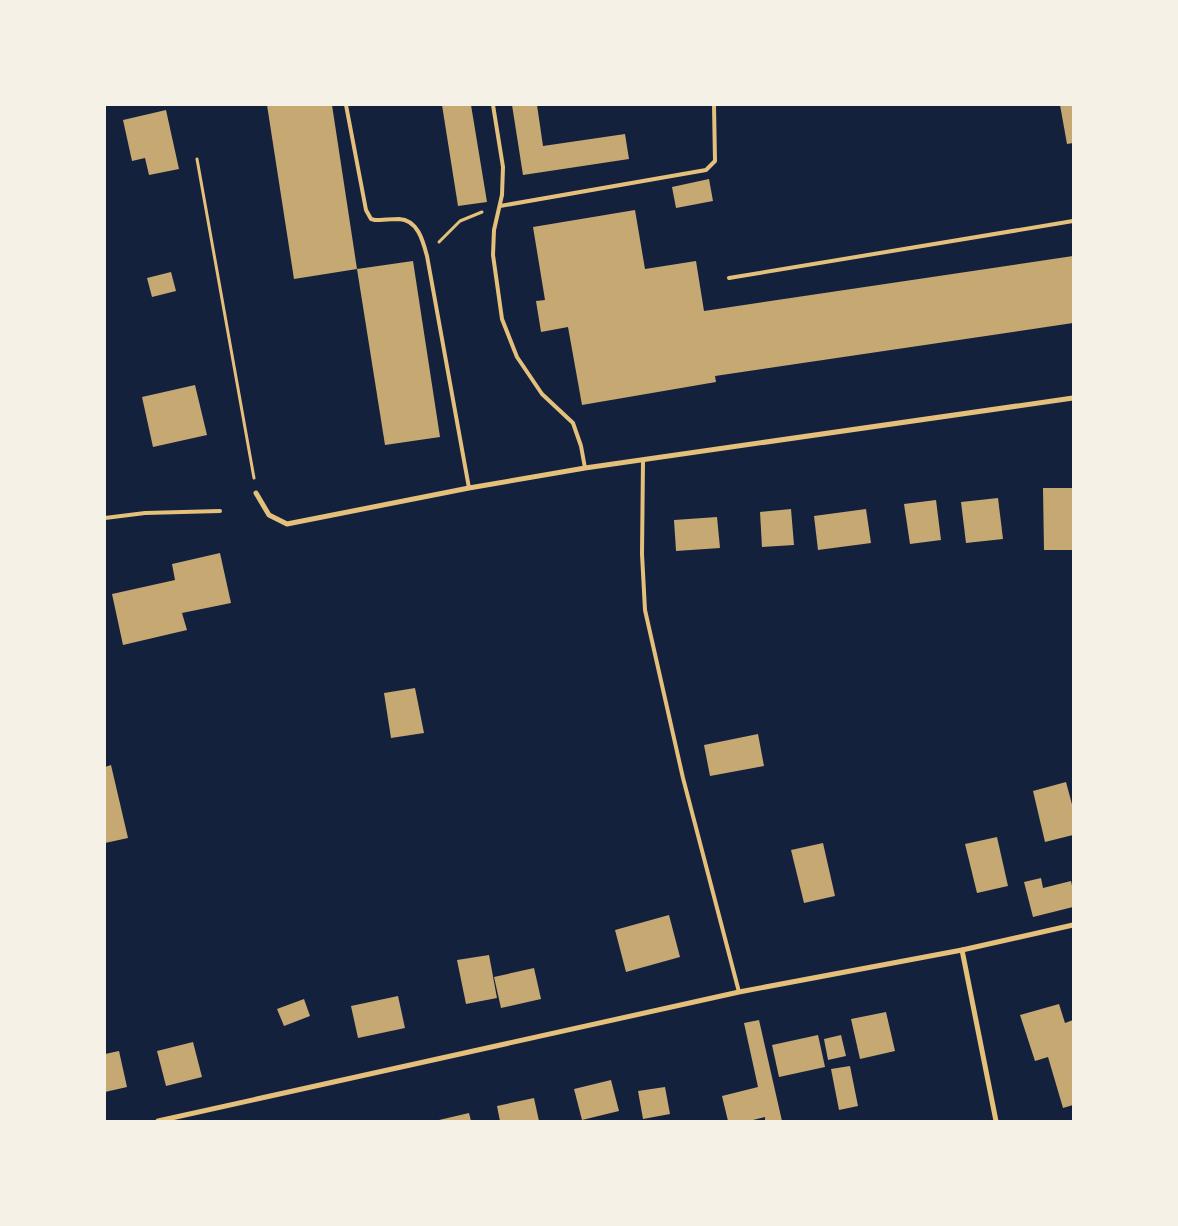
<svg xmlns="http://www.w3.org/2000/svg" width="1178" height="1226" viewBox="0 0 1178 1226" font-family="'Golos Text',sans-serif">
	<rect width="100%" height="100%" fill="#14213d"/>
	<g fill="#c6a872">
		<path d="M267 105H332L357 269 294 279Z"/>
		<path d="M442 105H471L487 202 458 206Z"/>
		<path d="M512 105H537L543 146 625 134 629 159 523 175Z"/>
		<path d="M1060 105H1073V143L1067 144Z"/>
		<path d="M166 110 179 169 149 175 145 158 132 161 123 120Z"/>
		<path d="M709 179 713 201 676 208 672 187Z"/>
		<path d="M635 210 645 269 696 261 704 311 1073 256V323L715 376 716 382 582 405 568 327 541 332 536 301 545 300 533 227Z"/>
		<path d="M413 261 440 437 385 445 357 269Z"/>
		<path d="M171 272 176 291 152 297 147 278Z"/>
		<path d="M195 385 207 435 153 447 142 397Z"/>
		<path d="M1043 488H1073V550H1044Z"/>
		<path d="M998 498 1003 539 966 543 961 502Z"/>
		<path d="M936 500 941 540 910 544 904 504Z"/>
		<path d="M791 509 794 545 762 547 760 512Z"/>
		<path d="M866 509 871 543 818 550 814 516Z"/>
		<path d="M717 517 720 548 676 551 674 520Z"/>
		<path d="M220 553 231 603 182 613 187 630 123 645 112 594 175 580 172 564Z"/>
		<path d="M415 688 424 733 391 738 384 693Z"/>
		<path d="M758 734 764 766 710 776 704 745Z"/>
		<path d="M111 765 128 838 105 843V767Z"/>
		<path d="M1066 782 1073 808V835L1045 842 1033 791Z"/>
		<path d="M997 837 1008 886 977 893 965 844Z"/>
		<path d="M823 843 835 896 804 903 791 850Z"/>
		<path d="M1041 878 1043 888 1071 881 1073 890V907L1033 917 1024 882Z"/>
		<path d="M669 915 680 957 626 972 615 930Z"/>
		<path d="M489 955 497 998 466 1004 457 960Z"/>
		<path d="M534 968 541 999 501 1008 494 977Z"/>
		<path d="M398 996 405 1028 358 1038 351 1006Z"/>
		<path d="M304 999 310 1016 284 1026 277 1009Z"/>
		<path d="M1059 1004 1065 1023 1073 1020V1105L1063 1108 1048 1057 1035 1061 1020 1015Z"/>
		<path d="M886 1012 895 1051 860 1059 851 1019Z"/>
		<path d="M759 1020 782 1121H765V1117L749 1121H728L722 1096 758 1087 744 1023Z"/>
		<path d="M818 1035 825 1067 779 1077 772 1045Z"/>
		<path d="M841 1035 846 1056 828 1060 824 1039Z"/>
		<path d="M193 1042 202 1077 166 1086 157 1051Z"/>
		<path d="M119 1051 127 1087 105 1092V1054Z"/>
		<path d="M850 1066 858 1106 839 1110 831 1069Z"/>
		<path d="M611 1080 619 1111 582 1120 574 1089Z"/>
		<path d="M665 1087 670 1114 643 1119 638 1091Z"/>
		<path d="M534 1098 539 1121H500L497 1106Z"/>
		<path d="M469 1113 471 1121H440L439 1120Z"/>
	</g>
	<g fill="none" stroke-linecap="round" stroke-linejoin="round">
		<g stroke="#e5c07b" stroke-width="3">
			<path d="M197 159 254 478"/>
			<path d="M439 242 460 221 482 212"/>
		</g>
		<g stroke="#e5c07b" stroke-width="4">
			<path d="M346 105 366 210 371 219 375 220C383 220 391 219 399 219 418 220 423 241 427 256L469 488"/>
			<path d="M493 105 503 167 502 195 494 230 493 255 502 319 517 357 542 394 573 423 581 446 585 468"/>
			<path d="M500 206 706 170 715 161 714 105"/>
			<path d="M729 278 1073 221"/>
			<path d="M643 461 642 554 645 610 683 778 739 992"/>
			<path d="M105 518 145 513 220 511"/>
		</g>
		<g stroke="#e5c07b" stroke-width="5">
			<path d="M256 493 269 515 287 524 469 488 585 468 1073 398"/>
			<path d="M962 950 996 1121"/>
			<path d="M158 1121 739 992 962 950 1073 925"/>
		</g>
	</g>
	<rect width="1178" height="1226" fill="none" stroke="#f6f1e7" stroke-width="212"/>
</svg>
